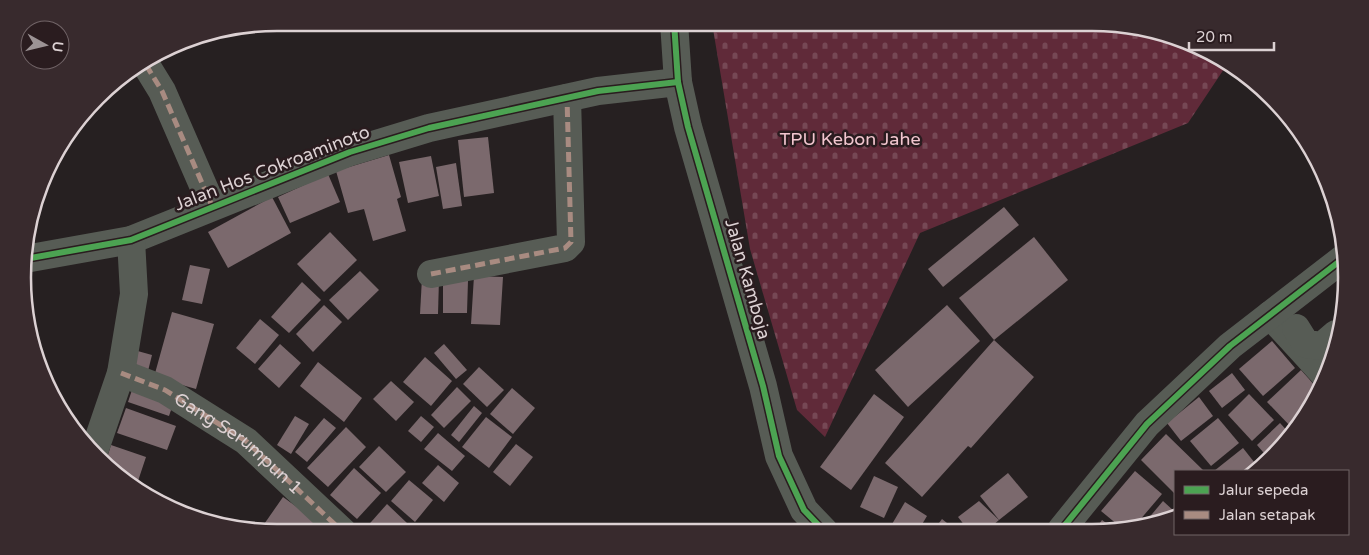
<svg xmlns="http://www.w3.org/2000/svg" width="1369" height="555" viewBox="0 0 1369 555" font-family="'Varela Round',sans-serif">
	<defs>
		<pattern id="cemetery-stones" width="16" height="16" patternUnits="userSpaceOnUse" patternTransform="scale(1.25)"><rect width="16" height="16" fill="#602a39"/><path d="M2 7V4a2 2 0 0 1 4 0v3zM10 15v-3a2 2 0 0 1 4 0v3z" fill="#764855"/></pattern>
	</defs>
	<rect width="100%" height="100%" fill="#262021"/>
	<path fill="url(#cemetery-stones)" d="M712 23H1091L1173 36 1226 66 1188 123 920 233 825 437 797 410 750 249Z"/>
	<g fill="#7b696d">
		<path d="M488 137 494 193 464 197 458 140Z"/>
		<path d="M389 155 401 197 397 199 406 231 373 241 364 209 348 213 336 171Z"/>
		<path d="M431 156 439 196 408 203 399 162Z"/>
		<path d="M456 163 462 206 443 209 436 167Z"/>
		<path d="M328 174 340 202 290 223 278 197Z"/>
		<path d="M272 197 291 233 228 268 208 232Z"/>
		<path d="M1004 207 1019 225 943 287 928 269Z"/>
		<path d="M330 232 357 260 324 292 297 264Z"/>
		<path d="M1034 237 1068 280 994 340 959 298Z"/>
		<path d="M190 265 210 269 202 304 182 300Z"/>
		<path d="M360 271 379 290 348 320 329 300Z"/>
		<path d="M474 276 503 277 500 325 471 324Z"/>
		<path d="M422 278 439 279 438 314H420Z"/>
		<path d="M443 280H468L467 313H443Z"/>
		<path d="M302 282 321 300 289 333 271 317Z"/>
		<path d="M324 305 342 322 313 352 296 334Z"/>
		<path d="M947 305 980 341 908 407 875 370Z"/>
		<path d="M172 312 214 324 196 389 154 377Z"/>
		<path d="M260 319 279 335 255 364 236 348Z"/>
		<path d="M994 340 1034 377 971 448 968 446 922 497 885 463Z"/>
		<path d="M1272 341 1295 368 1263 396 1239 369Z"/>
		<path d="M280 344 301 363 279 388 258 369Z"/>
		<path d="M444 344 467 370 456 379 434 353Z"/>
		<path d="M134 350 152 355 148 371 129 366Z"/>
		<path d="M425 357 452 381 431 406 403 382Z"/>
		<path d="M318 362 362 398 344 422 300 386Z"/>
		<path d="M479 367 504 390 487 407 463 384Z"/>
		<path d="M1301 370 1318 389 1304 419 1293 429 1267 402Z"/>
		<path d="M1232 373 1245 390 1222 408 1209 391Z"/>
		<path d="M391 381 414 402 396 421 373 399Z"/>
		<path d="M133 387 174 401 169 416 128 402Z"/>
		<path d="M457 387 471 401 444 428 431 415Z"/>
		<path d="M512 388 535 408 513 434 490 414Z"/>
		<path d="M874 394 904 417 851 490 820 467Z"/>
		<path d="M1249 394 1274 420 1252 441 1228 415Z"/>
		<path d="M1199 397 1213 416 1181 441 1167 423Z"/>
		<path d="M474 406 482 413 459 442 451 435Z"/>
		<path d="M126 408 176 426 167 450 117 433Z"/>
		<path d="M295 416 309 424 291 454 277 445Z"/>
		<path d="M421 416 434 427 421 442 408 431Z"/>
		<path d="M486 417 512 437 489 468 462 447Z"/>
		<path d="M324 418 336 428 307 462 295 452Z"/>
		<path d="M1218 418 1239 443 1211 466 1190 441Z"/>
		<path d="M1280 423 1290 434 1269 459 1257 445Z"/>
		<path d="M346 427 366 447 328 487 307 468Z"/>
		<path d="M438 433 465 456 452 471 424 449Z"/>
		<path d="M1166 434 1204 471H1175V494L1141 460Z"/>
		<path d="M516 444 533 457 510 486 493 472Z"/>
		<path d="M111 445 146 457 136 487 122 480 106 461Z"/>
		<path d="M379 446 406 472 386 492 359 467Z"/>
		<path d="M1243 448 1258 467 1253 471H1214Z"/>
		<path d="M438 465 459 483 444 502 422 483Z"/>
		<path d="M354 468 381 493 357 519 330 495Z"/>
		<path d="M1135 471 1162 494 1133 528 1124 530 1101 511Z"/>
		<path d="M1008 473 1028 497 999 520 980 496Z"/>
		<path d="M874 476 898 487 884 518 860 507Z"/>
		<path d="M409 480 433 500 415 522 391 501Z"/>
		<path d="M283 497 322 525 316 532H278L260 530Z"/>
		<path d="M979 501 999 520 986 531H969L958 517Z"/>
		<path d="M1163 501 1175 512V517L1142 526Z"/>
		<path d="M905 502 927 516 918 531H888Z"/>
		<path d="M387 504 407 523 399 532H366L364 530Z"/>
		<path d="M942 519 957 531H933Z"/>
		<path d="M1102 520 1116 530H1095Z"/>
	</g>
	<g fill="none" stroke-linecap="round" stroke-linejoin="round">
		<g stroke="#575c55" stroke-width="28">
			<path d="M674 22 678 82 688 127 763 386 779 456 804 510 824 531"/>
			<path d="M146 65 162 91 212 206"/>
			<path d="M25 259 131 240 350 152 429 128 598 91 678 82"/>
			<path d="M431 274 565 248 571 242 567 98"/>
			<path d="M1270 315 1325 375"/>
			<path d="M1296 328 1306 344 1322 346 1336 334"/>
			<path id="s1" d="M121 373 165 390 246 441 343 532"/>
			<path d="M95 449 121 373 134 294 131 240"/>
			<path d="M1061 530 1147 424 1230 346 1345 257"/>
		</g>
		<g stroke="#a88b81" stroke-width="5" stroke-dasharray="10 5" stroke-linecap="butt">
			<path d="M146 65 162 91 212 206"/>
			<path d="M431 274 565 248 571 242 567 98"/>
			<path d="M121 373 165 390 246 441 343 532"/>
		</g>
		<defs>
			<g id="cycleway">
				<path d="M674 22 678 82 688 127 763 386 779 456 804 510 824 531"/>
				<path d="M25 259 131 240 350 152 429 128 598 91 678 82"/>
				<path d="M1061 530 1147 424 1230 346 1345 257"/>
			</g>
		</defs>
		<use href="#cycleway" stroke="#2a1c1f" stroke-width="9"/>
		<use href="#cycleway" stroke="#4ca352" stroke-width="6"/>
	</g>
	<g text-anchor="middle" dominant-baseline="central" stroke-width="5" stroke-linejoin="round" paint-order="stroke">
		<g font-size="18" fill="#f2c6cf" stroke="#2a1c1f">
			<text x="850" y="139">TPU Kebon Jahe</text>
		</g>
		<g font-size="18" fill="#dcd1d3" stroke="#2a1c1f">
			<text transform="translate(272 168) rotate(-21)">Jalan Hos Cokroaminoto</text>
			<text transform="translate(748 279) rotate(74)">Jalan Kamboja</text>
			<text stroke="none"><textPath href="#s1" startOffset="138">Gang Serumpun 1</textPath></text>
		</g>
	</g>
	<path d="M0 0H1369V555H0ZM277 31H1092A246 246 0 0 1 1338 277V278A246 246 0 0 1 1092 524H277A246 246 0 0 1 31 278V277A246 246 0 0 1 277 31Z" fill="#382a2d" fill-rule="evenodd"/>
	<path fill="none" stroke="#dcd1d3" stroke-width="2.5" d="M277 31H1092A246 246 0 0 1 1338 277V278A246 246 0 0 1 1092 524H277A246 246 0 0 1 31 278V277A246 246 0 0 1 277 31Z"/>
	<rect x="1174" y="470" width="175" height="65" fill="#2a1c1f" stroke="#716467"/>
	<rect x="1184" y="486" width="25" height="8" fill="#4ca352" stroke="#716467"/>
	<text x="1219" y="495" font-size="15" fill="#dcd1d3">Jalur sepeda</text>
	<rect x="1184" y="511" width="25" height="8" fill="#a88b81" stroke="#716467"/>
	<text x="1219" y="520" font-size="15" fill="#dcd1d3">Jalan setapak</text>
	<g transform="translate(45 45) rotate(98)"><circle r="24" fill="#2a1c1f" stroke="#716467"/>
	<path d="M0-4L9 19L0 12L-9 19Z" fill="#9c9395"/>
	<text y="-8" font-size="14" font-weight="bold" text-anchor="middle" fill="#dcd1d3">U</text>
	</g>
	<path d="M1189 42v8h85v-8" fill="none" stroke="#dcd1d3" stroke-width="2.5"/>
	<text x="1196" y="42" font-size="15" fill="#dcd1d3" stroke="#2a1c1f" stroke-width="4" paint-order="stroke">20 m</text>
</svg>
